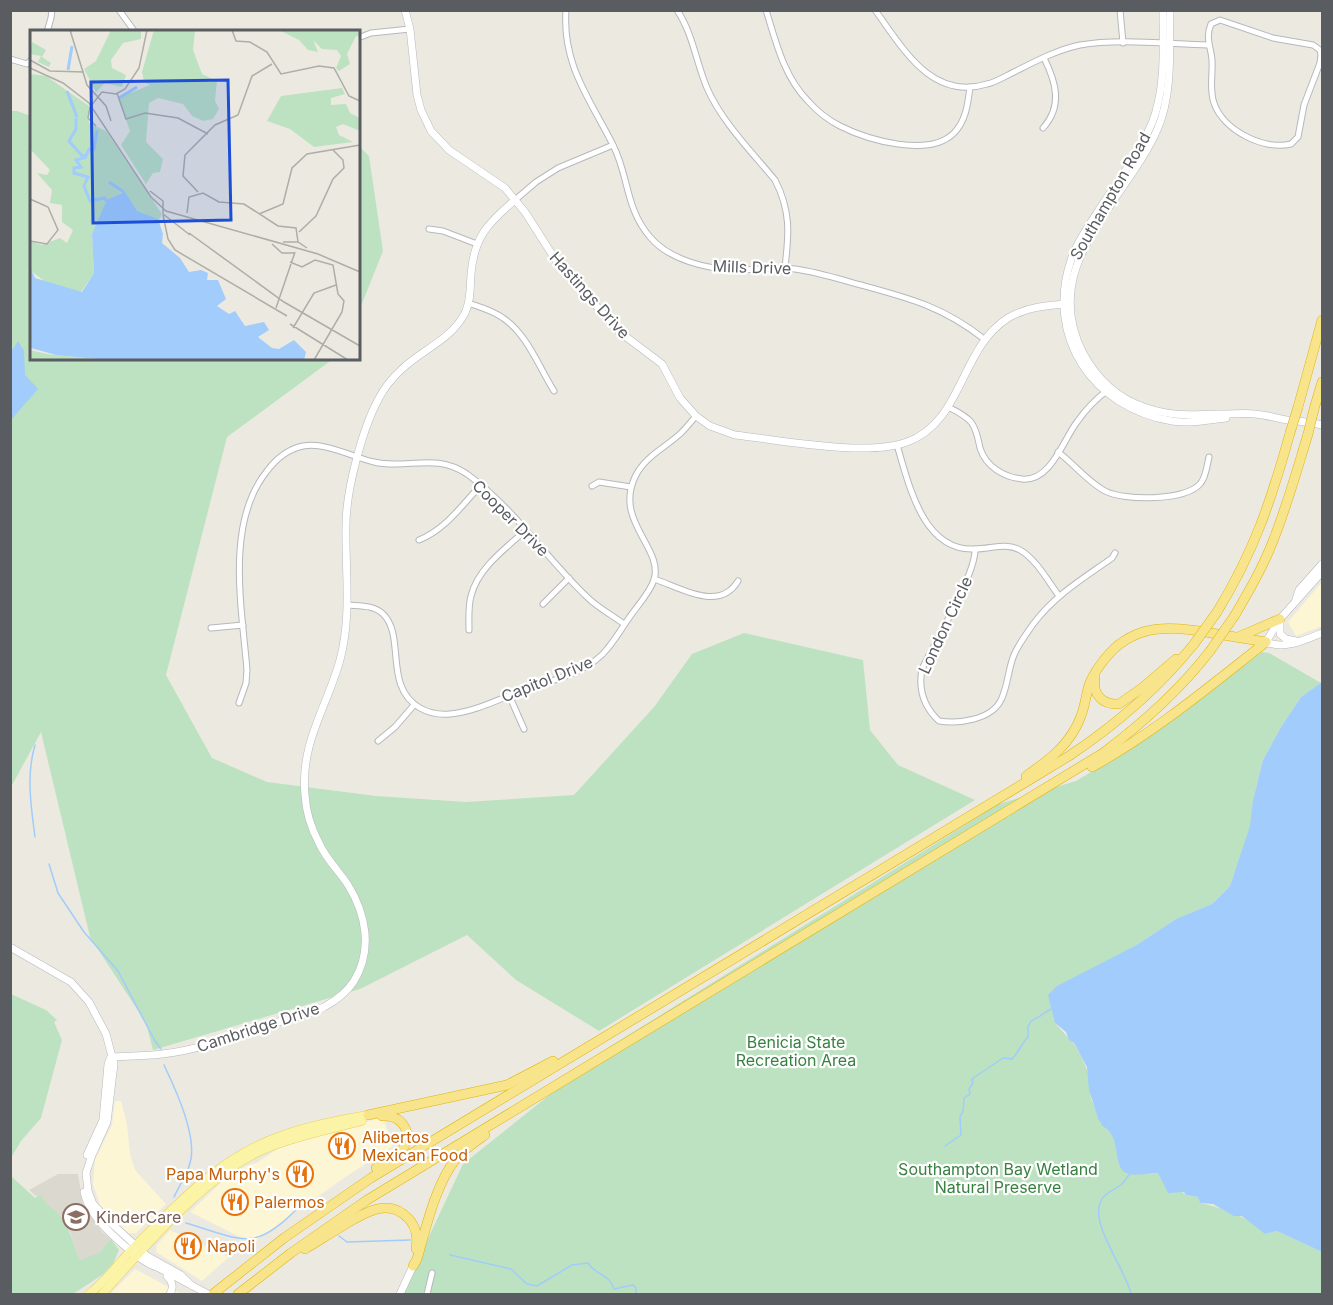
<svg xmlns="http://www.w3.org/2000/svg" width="1333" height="1305" viewBox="0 0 1333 1305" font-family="Inter,sans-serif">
	<rect width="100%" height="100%" fill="#eceae0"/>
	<g fill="#fcf6d5">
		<path d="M1322 582V626L1296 636 1288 622Z"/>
		<path d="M115 1101H121L127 1125 130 1154 135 1170 166 1204 136 1233H128L107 1213 100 1205 93 1184 95 1160 112 1125Z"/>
		<path d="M383 1117 393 1146 344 1178 252 1243 190 1212 226 1178 246 1166 258 1162 279 1148 296 1141Z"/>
		<path d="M170 1230 229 1257 202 1281 156 1252 157 1245Z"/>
		<path d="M135 1269 181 1294H110Z"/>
	</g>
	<path fill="#dbd9cf" d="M58 1174H78L83 1204 102 1232 111 1239 99 1253 92 1257 80 1260 70 1232 59 1215 29 1190Z"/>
	<g fill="#bde2c1">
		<path d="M10 111H17L31 116 32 358 333 359 227 437 166 675 212 758 267 782 376 796 466 802 574 795 654 707 692 654 744 633 863 660 870 730 898 765 975 800 599 1031 516 980 467 935 360 989 153 1050 146 1023 90 937 41 732 11 787Z"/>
		<path d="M359 146 369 156 383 251 359 311Z"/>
		<path d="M1262 652 1269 653 1321 683 1301 697 1281 727 1263 760 1253 800 1251 826 1230 886 1212 904 1176 919 1135 946 1055 1023 1074 1044 1081 1056 1088 1072 1091 1099 1102 1122 1114 1136 1119 1165 1130 1174 1158 1173 1186 1195 1198 1197 1200 1203C1223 1208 1248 1216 1265 1234L1277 1231 1322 1252V1294H402L463 1164 611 1046 999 804 1076 781 1140 743Z"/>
		<path d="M11 994 46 1010 57 1020 54 1022 62 1040 41 1118 21 1141 11 1158Z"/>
		<path d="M11 1176 35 1198 41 1195C45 1205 54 1208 60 1216 70 1229 74 1245 80 1260L99 1253 111 1239 119 1250 113 1264 102 1275 73 1294H11Z"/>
	</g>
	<g fill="#a1ccfb">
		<path d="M18 341 24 351 25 375 38 389 11 420V349H13Z"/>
		<path d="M1322 682V1252L1277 1231 1265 1234 1242 1216H1234L1213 1204 1200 1203 1198 1197 1186 1195 1184 1192 1168 1193 1158 1173C1150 1173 1137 1176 1129 1174 1109 1168 1125 1137 1101 1125V1122L1099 1121 1089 1090 1087 1067 1074 1043 1069 1040 1066 1032 1055 1023 1048 995 1057 986 1135 946 1176 919 1212 904 1230 886 1250 826 1253 800 1263 760 1281 727 1301 697Z"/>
	</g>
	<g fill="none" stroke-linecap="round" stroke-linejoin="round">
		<g stroke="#a1ccfb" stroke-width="1.5">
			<path d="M35 745C26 775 31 806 35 837"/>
			<path d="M49 864 58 893 84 932 118 971 155 1041 161 1049"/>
			<path d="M164 1065C175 1088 198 1137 190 1163 187 1175 179 1186 174 1197"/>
			<path d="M945 1146 961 1135 960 1117 963 1111 964 1098 970 1094 969 1089 973 1083 972 1079 1003 1058 1012 1059C1019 1052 1021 1044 1028 1037V1027L1031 1021C1039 1018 1043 1013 1051 1009"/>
			<path d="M1130 1174C1127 1177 1124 1182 1121 1185 1114 1190 1107 1191 1102 1199 1087 1222 1126 1269 1131 1294"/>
			<path d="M186 1223C246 1241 254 1253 302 1204L306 1202 310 1204"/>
			<path d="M339 1236 347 1242 410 1240"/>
			<path d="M450 1255 511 1269 527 1284 537 1286 572 1265 588 1263C596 1276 609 1273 614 1289L633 1285 636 1288V1294"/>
		</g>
		<defs>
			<g id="street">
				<path d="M119 10 135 32"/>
				<path d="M566 10C562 65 590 99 613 145 629 176 625 208 650 237 669 260 707 269 736 270 756 270 775 266 795 269 817 272 839 279 861 285 909 298 944 307 984 339"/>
				<path d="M677 10C693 34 696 62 707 88 722 122 751 151 775 180 791 211 789 234 785 267"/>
				<path d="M766 10C776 42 784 77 808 101 817 111 828 120 840 126 868 140 929 158 954 133 966 121 968 103 970 87"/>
				<path d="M875 10C903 48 931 101 987 84 996 82 1004 77 1012 73 1034 62 1056 50 1080 45 1118 38 1168 44 1208 45"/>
				<path d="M1120 10 1123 43"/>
				<path d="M1220 20 1273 38 1313 45 1320 50 1321 55 1320 63 1304 105 1298 137 1291 144C1264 151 1223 130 1214 103 1209 89 1213 74 1212 60 1211 47 1205 38 1211 24Z"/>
				<path d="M47 32 51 18 52 10"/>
				<path d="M358 38 371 33 410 29"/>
				<path d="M10 59 27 64 32 59"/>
				<path d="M1043 128C1063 106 1056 82 1044 58"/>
				<path d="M515 200 536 182 558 168 613 145"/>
				<path d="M429 229 443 231 477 244"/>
				<path d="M468 303C480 307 492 310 503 318 527 334 539 367 554 391"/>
				<path d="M948 407C956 411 965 415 971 422 977 430 978 439 980 448 986 467 1004 477 1022 479 1051 482 1063 440 1077 422 1086 409 1097 398 1109 389"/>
				<path d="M897 445C909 485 923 552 975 549 991 549 1006 542 1020 550 1036 559 1048 581 1059 596"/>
				<path d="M1058 452C1074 464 1088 482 1105 491 1124 501 1185 501 1200 484 1206 478 1207 465 1209 457"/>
				<path d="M592 486 599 482 631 487"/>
				<path d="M419 540C446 529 462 505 481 485"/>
				<path d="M975 549C976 574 934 644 922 669 918 690 924 707 939 721 959 724 991 720 1001 700 1008 686 1008 669 1014 655 1018 645 1027 633 1034 623 1055 595 1084 578 1112 558L1115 553"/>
				<path d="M654 579C680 587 719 613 738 581"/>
				<path d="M543 604 569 578"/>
				<path d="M348 605C360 606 374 605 383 614 406 636 383 687 420 708 429 713 440 715 450 714 475 712 501 698 524 690 552 680 589 673 608 648 616 638 622 628 629 618 637 606 649 594 654 580 664 548 614 522 635 477 645 456 665 448 681 433 686 428 691 422 696 416"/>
				<path d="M211 628 243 625"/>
				<path d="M469 630C469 619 468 607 471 596 478 568 505 549 526 530"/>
				<path d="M509 695 524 729"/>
				<path d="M239 703 246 683 247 670C242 608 225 523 267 471 276 459 288 449 303 446 326 442 352 457 374 462 406 470 435 452 467 474 514 508 546 558 587 597 598 608 612 615 624 624"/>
				<path d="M378 741 395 727 414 705"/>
				<path d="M427 1294 432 1273"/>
			</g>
			<g id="secondary">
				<path d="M405 10 410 29 417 95 421 110 431 131 449 150 505 188 525 212 555 259 599 309 621 333 662 364 680 398 696 416 710 426 735 435C780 440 867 457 907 442 963 422 960 348 1008 318 1026 307 1049 305 1069 304"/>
				<path d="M1163 10C1163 47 1166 88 1152 123 1138 156 1114 186 1095 216 1086 230 1076 244 1071 260 1045 337 1093 408 1172 421 1190 424 1208 420 1226 418"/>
				<path d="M1170 10C1169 48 1173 92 1158 128 1126 202 1037 264 1083 353 1097 379 1118 399 1147 408 1178 418 1192 414 1223 414 1234 414 1245 413 1255 414 1266 415 1276 418 1287 420 1299 421 1310 422 1322 425"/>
				<path d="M1322 572 1280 619 1266 642C1284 650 1305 640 1322 633"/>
				<path d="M1296 599 1299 590 1322 564"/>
				<path d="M1280 619V634L1286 639 1296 641"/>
				<path d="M10 947 71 982 89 1002 106 1034 114 1064 107 1122 92 1155 86 1173 88 1191 93 1204 112 1224 147 1256 181 1275 191 1285"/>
				<path d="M111 1057C128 1056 145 1056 162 1054 199 1050 235 1036 271 1024 288 1019 308 1015 324 1007 335 1001 347 992 354 981 373 950 366 914 348 885 339 871 326 859 319 843 311 828 306 812 305 795 300 743 327 707 340 660 352 615 345 570 346 525 346 491 362 430 378 400 384 388 392 378 402 369 423 349 451 340 465 313 471 301 470 287 471 274 474 237 488 223 515 200"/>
				<path d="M87 1155 103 1120 108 1064 111 1057"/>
				<path d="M84 1192C86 1201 89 1207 94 1214 104 1229 141 1263 157 1267L208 1294"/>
				<path d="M167 1276C173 1282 174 1287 170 1294"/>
				<path d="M400 1294 413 1266"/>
			</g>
			<g id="primary">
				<path d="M89 1294C107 1280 120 1261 137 1244 180 1201 223 1155 283 1135 311 1125 339 1120 368 1115"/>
				<path d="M102 1294C145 1247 207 1174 265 1149 296 1136 329 1130 362 1121"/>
			</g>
			<g id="highway">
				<path d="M1298 407 1322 320"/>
				<path d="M1314 409 1322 382"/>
				<path d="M1217 612C1254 552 1271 501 1290 433"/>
				<path d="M1235 615C1249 591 1263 567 1273 541 1287 506 1297 470 1308 434"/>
				<path d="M1238 637 1280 619"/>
				<path d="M1095 678C1092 695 1103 705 1119 704L1142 688 1176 659"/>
				<path d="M1092 767C1154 733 1210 686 1266 642"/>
				<path d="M1026 776C1049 760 1071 744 1081 716 1085 706 1086 695 1089 685 1093 674 1101 663 1109 654 1137 623 1173 626 1211 633 1229 636 1247 639 1266 642"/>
				<path d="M368 1115 507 1085 553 1061"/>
				<path d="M376 1168 402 1151 408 1138C406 1123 397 1115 382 1116"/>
				<path d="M305 1249C317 1242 329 1234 341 1227 362 1214 388 1196 409 1219 416 1227 418 1238 416 1249"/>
				<path d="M413 1266 417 1259C426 1228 436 1183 456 1159 464 1149 475 1142 485 1135"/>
				<path d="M213 1294 284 1238 371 1178 1069 756C1117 724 1158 689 1194 644"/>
				<path d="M238 1294 291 1253 367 1200 1103 753C1143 723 1179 691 1210 651"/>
			</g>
		</defs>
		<use href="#street" stroke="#b6b8bd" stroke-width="7"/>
		<use href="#secondary" stroke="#b6b9bf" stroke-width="8"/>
		<use href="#primary" stroke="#eace5b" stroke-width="9"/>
		<use href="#highway" stroke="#e2b10a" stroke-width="10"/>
		<use href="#street" stroke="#fff" stroke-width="5"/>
		<use href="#secondary" stroke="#fff" stroke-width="7"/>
		<use href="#primary" stroke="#fbf4a6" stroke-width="8"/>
		<use href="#highway" stroke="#f8e58b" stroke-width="9"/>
		<defs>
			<g id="highway-bridge">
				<path d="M1290 433 1298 407"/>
				<path d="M1308 434 1314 409"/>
				<path d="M1194 644 1217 612"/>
				<path d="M1210 651 1235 615"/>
			</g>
		</defs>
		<use href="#highway-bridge" stroke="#e2b10a" stroke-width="10" stroke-linecap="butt"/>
		<use href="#highway-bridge" stroke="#f8e58b" stroke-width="9"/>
	</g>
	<defs>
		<symbol id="restaurant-ring" viewBox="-11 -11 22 22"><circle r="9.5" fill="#fff" stroke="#e8710a" stroke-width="1.5"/><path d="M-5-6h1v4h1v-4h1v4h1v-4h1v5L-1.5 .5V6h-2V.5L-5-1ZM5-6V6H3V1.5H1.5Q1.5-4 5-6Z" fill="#e8710a"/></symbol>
		<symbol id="school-ring" viewBox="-11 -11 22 22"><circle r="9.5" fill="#fff" stroke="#8d6e63" stroke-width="1.5"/><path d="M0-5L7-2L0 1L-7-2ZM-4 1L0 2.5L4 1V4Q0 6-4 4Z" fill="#8d6e63"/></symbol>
	</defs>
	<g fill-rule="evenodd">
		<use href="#restaurant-ring" x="327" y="1131" width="30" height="30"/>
		<use href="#restaurant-ring" x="285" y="1159" width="30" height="30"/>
		<use href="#restaurant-ring" x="220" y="1187" width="30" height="30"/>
		<use href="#school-ring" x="61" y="1202" width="30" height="30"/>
		<use href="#restaurant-ring" x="173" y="1231" width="30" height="30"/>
	</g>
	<g text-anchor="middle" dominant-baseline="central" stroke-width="4.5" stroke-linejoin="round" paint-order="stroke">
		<g font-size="16" fill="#595c61" stroke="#fff">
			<text transform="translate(1110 196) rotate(-60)">Southampton Road</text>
			<text transform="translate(752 267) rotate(2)">Mills Drive</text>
			<text transform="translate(590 295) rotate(48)">Hastings Drive</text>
			<text transform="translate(511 518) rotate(45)">Cooper Drive</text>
			<text transform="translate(945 625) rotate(-65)">London Circle</text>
			<text transform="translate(547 679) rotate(-22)">Capitol Drive</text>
			<text transform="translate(258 1027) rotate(-18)">Cambridge Drive</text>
		</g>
		<g font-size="16" fill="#388141" stroke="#fff">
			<text x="796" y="1042">Benicia State<tspan x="796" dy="18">Recreation Area</tspan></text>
			<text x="998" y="1169">Southampton Bay Wetland<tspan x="998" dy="18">Natural Preserve</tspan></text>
		</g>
		<g font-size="16" fill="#c56008" stroke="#fff" text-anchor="start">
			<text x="362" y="1137">Alibertos<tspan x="362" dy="18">Mexican Food</tspan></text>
			<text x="280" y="1174" text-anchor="end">Papa Murphy's</text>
			<text x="254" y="1202">Palermos</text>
			<text x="207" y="1246">Napoli</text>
		</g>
		<g font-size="16" fill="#785e54" stroke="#fff" text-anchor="start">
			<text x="96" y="1217">KinderCare</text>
		</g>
	</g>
	<g transform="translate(30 30)">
		<rect width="330" height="330" fill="#eceae0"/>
		<path d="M81 0H111V9L93 13 81 30 82 38 96 45 92 57 75 53 66 62 54 39 66 31ZM124 0H165L163 20 172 44 187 51 185 71 189 79 183 89 173 91 162 86 153 74 128 68 119 73 116 112 133 129 130 142 123 143 116 154 91 115 100 101 88 68 120 55 114 52 112 42ZM249 0H330V7L326 6 317 24 320 34 309 41 306 38 311 26 307 20 292 19 283 10 288 22 278 20 269 10ZM2 12 16 20 12 27 21 33 19 37 8 32 11 26 0 24ZM0 44 16 46 59 76V93L76 101 132 184 129 190 107 181 92 163 81 169 62 204 64 243 51 262 18 254 0 240V211L12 215 30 208 37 213 43 200 32 192V175L20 173 22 160 7 143 17 145 20 140 0 119ZM312 58 315 64 301 68V75L316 74 320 83 330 88V101L313 94 306 97 309 105 323 112 284 117 260 99 237 91 251 66ZM0 316V320L17 324 77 330H0Z" fill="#bde2c1"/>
		<path d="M95 162 107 181 128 189 133 204 132 213 150 228 159 242 171 240 178 243 177 250H188L196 269 187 276 199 284 205 281 215 296 234 292 239 300 228 307 242 318 249 319 264 310 276 322 274 330H77L26 325 1 318 0 316V219V237L5 248 52 262 64 243 62 204 77 170Z" fill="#a1ccfb"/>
		<path fill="none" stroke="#a1ccfb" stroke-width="3" d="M38 40 42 16M37 61 47 87M89 68 107 57M46 88V99L39 111 54 128 46 130 51 137 44 138V143L58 147 54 156 60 171 74 168 77 171M51 125 56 126 59 119H64L67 100M79 152 94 162"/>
		<path fill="none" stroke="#adada9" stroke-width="1.5" d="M40 0 57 55 76 76 81 91M202 0 206 11 220 12 237 22 251 44 289 36 304 38 319 66 330 71M0 30 20 41 54 42M0 38 33 53 59 73 121 167 136 181 288 224 330 242M87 63 96 89 115 83 148 88 178 104M66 96 58 88 60 77 72 62 86 64 95 59 109 38 117 0M120 161 133 171V184M168 162 153 146 155 125 185 95 208 85 222 46 242 34M0 169 18 177 28 200 17 214 0 211M157 183 159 167 173 163 189 172 214 174 248 196 266 198 268 212M133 184 160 205M229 184 253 174 262 138 277 124 330 115M133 185 138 209 145 220 257 286M269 202 286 186 303 149 314 138 313 130 303 120M159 203 254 272 330 316M253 212H268L277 218M242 214 252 223H265M260 232 272 237 285 230 303 235 308 264 314 271 312 282 284 330M246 278 265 222M260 294 318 330M263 298 284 263 306 255"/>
		<path fill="#1d4ed8" fill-opacity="0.15" stroke="#1d4ed8" stroke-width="3" d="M198 50 201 190 63 193 61 52Z"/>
		<rect width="330" height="330" fill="none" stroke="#595c61" stroke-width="3"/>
	</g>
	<rect width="1333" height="1305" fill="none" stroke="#595c61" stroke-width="24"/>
</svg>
